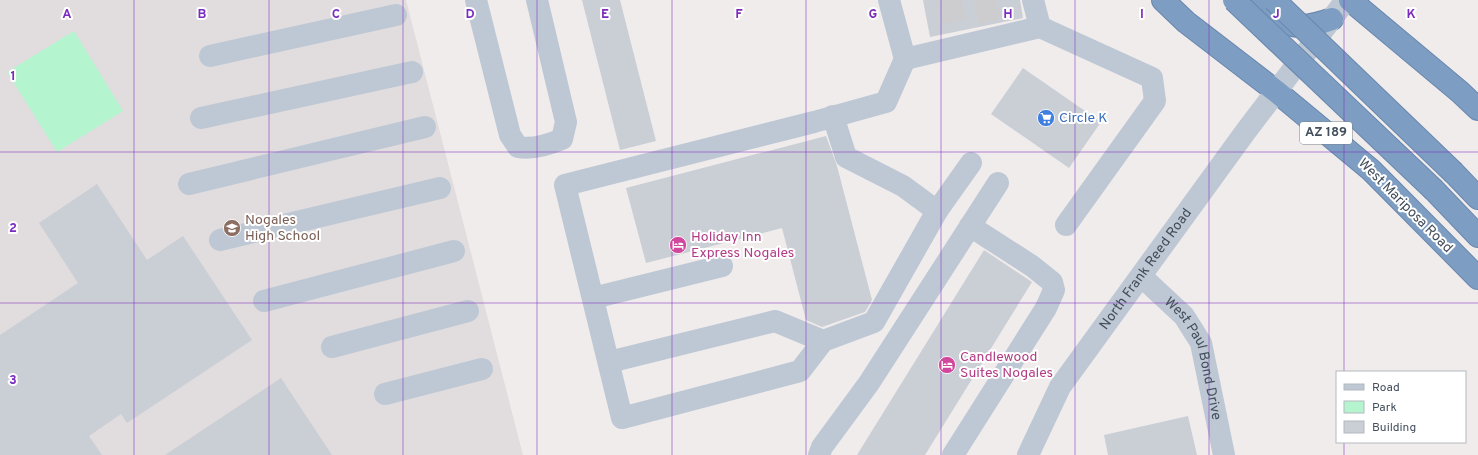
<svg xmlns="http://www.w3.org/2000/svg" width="1478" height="455" viewBox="0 0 1478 455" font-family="Overpass,sans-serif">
	<rect width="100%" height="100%" fill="#f0ecec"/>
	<path fill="#e1ddde" d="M0 0H406L523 455H0Z"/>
	<path fill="#b4f4cf" d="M74 31 123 111 57 152 7 72Z"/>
	<g fill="#caced5">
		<path d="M582 0H620L656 141 620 150Z"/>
		<path d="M923 0H1020L1023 18 930 37Z"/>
		<path d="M1023 68 1101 122 1069 168 991 114Z"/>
		<path d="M826 136 837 166 872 300 865 312 822 327 806 320 782 228 646 263 626 188Z"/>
		<path d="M97 184 147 260 183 236 252 340 127 423 121 414 89 436 102 455H0V335L78 283 39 223Z"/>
		<path d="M984 250 1032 282 925 455H857Z"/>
		<path d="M281 378 332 455H165Z"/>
		<path d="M1188 416 1197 455H1108L1104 435Z"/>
	</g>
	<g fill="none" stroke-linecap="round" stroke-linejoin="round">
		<g stroke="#cdcdcf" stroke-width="22" stroke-dasharray="22 11" stroke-linecap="butt">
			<path d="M950 0 956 32"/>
			<path d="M985 0 990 26"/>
		</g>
		<defs>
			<g id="highway">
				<path d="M1163 0 1186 22 1277 92 1371 170 1478 278"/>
				<path d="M1255 0C1283 26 1295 33 1332 19"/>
				<path d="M1350 0 1460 92 1478 109"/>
				<path d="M1454 173 1478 198"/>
				<path d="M1434 190 1478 236"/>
			</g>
		</defs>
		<use href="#highway" stroke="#6987ae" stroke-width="24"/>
		<g stroke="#bec8d4" stroke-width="22">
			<path d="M476 0 510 135 518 147C533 150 548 145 562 139L566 122 537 0"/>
			<path d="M889 0 905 59 1040 27 1152 78 1155 101 1066 225"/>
			<path d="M1033 0 1040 27"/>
			<path d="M210 56 396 15"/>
			<path d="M905 59 886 102 814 122 565 185 622 418 800 371 823 341 874 322 937 211 971 163"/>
			<path d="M833 116 846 157 903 186 937 211"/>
			<path d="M201 118 412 72"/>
			<path d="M189 184 425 127"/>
			<path d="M220 240 440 188"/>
			<path id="s1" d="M1141 276 1184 316 1201 343 1224 455"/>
			<path d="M593 298 722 266"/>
			<path d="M264 301 454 251"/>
			<path d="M332 347 468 311"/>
			<path d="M609 362 775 321 823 341"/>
			<path d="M385 394 482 369"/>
			<path d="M819 455 822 447 869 383 998 183"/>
			<path d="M953 455 1046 308 1054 290 1052 282 1032 266 970 226"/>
			<path id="s2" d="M1028 455 1060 387 1246 131 1346 0"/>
		</g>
		<use href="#highway" stroke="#7d9dc2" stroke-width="22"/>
		<defs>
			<g id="highway-bridge">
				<path d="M1234 0 1434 190"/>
				<path d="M1274 0 1454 173"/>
			</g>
		</defs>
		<use href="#highway-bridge" stroke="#6987ae" stroke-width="24" stroke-linecap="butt"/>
		<use href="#highway-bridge" stroke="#7d9dc2" stroke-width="22"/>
	</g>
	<path fill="none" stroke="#7b2cbf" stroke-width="1" stroke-opacity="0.55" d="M134 0V455M269 0V455M403 0V455M537 0V455M672 0V455M806 0V455M941 0V455M1075 0V455M1209 0V455M1344 0V372M0 152H1478M0 303H1478M1344 442V455"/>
	<defs>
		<symbol id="supermarket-disc" viewBox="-11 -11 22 22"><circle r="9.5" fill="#3f7fe0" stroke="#fff"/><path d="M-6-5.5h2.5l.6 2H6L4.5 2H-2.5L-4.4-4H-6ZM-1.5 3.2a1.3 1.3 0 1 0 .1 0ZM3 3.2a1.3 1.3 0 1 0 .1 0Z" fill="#fff"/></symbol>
		<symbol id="school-disc" viewBox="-11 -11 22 22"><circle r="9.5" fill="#8d6e63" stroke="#fff"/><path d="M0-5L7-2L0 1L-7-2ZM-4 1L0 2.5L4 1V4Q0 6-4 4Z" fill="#fff"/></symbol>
		<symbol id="hotel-disc" viewBox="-11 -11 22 22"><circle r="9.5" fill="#d1479c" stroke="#fff"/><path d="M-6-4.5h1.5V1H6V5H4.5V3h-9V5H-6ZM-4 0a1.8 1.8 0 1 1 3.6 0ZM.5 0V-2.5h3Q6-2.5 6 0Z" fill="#fff"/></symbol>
	</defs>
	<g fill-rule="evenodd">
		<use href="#supermarket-disc" x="1036" y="108" width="20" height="20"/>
		<use href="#school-disc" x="222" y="218" width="20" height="20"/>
		<use href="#hotel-disc" x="668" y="235" width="20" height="20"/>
		<use href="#hotel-disc" x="937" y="355" width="20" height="20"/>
	</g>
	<g text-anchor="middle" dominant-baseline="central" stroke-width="4" stroke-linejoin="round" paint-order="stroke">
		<rect fill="#fff" stroke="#7b848d" stroke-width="1" x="1300" y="122" width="52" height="22" rx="3"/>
		<g font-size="13" font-weight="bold" fill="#434f5c">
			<text x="1326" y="133">AZ 189</text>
		</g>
		<g font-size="14" fill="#366cbe" stroke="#fff" text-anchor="start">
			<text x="1059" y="118">Circle K</text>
		</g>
		<g font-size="14" fill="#434f5c" stroke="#fff">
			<text transform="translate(1405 206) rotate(45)">West Mariposa Road</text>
			<text stroke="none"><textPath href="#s2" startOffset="221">North Frank Reed Road</textPath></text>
			<text stroke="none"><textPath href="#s1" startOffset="102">West Paul Bond Drive</textPath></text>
		</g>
		<g font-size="14" fill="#785e54" stroke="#fff" text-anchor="start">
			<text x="245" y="220">Nogales<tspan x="245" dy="16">High School</tspan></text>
		</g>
		<g font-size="14" fill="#b23c85" stroke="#fff" text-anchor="start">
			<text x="691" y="237">Holiday Inn<tspan x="691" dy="16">Express Nogales</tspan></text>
			<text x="960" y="357">Candlewood<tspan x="960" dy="16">Suites Nogales</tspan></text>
		</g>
	</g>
	<g font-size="13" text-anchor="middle" font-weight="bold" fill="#7b2cbf" stroke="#fff" stroke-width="4" stroke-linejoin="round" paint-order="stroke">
		<text x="67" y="18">A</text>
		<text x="202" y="18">B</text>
		<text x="336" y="18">C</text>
		<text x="470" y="18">D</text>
		<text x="605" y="18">E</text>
		<text x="739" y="18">F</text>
		<text x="873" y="18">G</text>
		<text x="1008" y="18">H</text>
		<text x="1142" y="18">I</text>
		<text x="1276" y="18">J</text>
		<text x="1411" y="18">K</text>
		<text x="13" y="80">1</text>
		<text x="13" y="232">2</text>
		<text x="13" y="384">3</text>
	</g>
	<rect x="1336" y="371" width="130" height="72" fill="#ffffff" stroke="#b4b9be"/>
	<rect x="1344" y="384" width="20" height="6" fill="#bec8d4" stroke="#b4b9be"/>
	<text x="1372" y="391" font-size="12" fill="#434f5c">Road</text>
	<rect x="1344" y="401" width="20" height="12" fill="#b4f4cf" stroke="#b4b9be"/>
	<text x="1372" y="411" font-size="12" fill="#434f5c">Park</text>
	<rect x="1344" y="421" width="20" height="12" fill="#caced5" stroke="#b4b9be"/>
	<text x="1372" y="431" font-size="12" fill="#434f5c">Building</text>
</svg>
